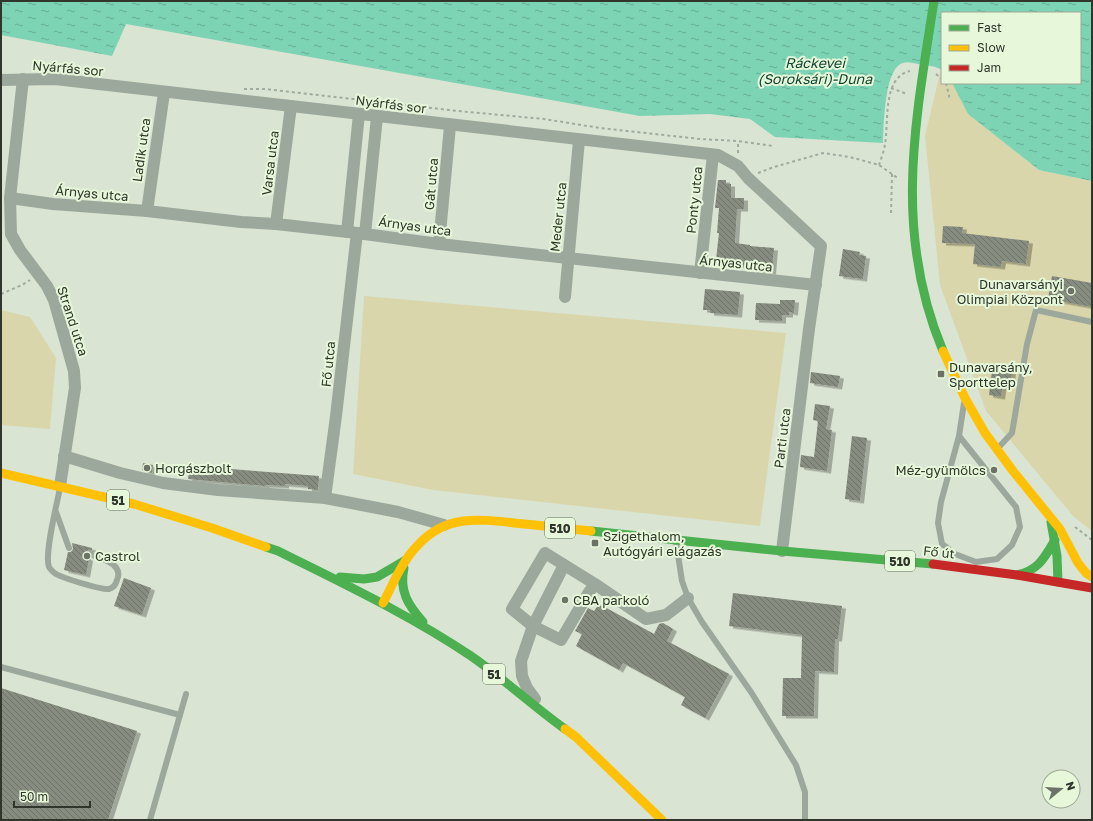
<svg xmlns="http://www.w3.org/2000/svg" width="1093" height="821" viewBox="0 0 1093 821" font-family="'Golos Text',sans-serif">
	<defs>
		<pattern id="water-ripples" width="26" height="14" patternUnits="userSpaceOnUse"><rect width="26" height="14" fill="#7cd4b5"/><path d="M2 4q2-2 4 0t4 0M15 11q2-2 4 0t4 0" fill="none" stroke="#66ad93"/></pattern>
		<pattern id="building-back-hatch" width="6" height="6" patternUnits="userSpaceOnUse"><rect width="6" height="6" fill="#868c7f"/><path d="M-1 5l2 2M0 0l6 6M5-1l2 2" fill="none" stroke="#6e7368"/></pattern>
		<filter id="shadow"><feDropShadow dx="4" dy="2.5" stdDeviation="0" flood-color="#0004"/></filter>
	</defs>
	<rect width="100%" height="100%" fill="#dae4d3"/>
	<g fill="#dad6ab">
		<path d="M941 69 942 83H952L968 114 1039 170 1092 181V531L1073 516 986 411 940 285 925 136Z"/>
		<path d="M364 296 786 333 760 526 433 490 353 474Z"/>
		<path d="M1 310 30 317 56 358 50 429 1 425Z"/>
	</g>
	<path fill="url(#water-ripples)" d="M1 1H1092V181L1039 170 968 114 952 83H1080V13H942V70C935 66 927 65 918 64 914 63 907 61 903 63 884 68 884 126 883 143L775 137 750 119 710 114 640 116 126 24 112 56 1 35Z"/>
	<g fill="url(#building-back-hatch)" filter="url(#shadow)">
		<path d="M718 180H726V184H731V198H744V209H737L735 243 750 245V246L774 248 772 272 751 270V267L724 263 725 261 716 260 719 233H717L719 208H715Z"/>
		<path d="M943 226 963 227 962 233 1029 241 1026 264 1002 261 1001 267 973 264 975 244 942 243Z"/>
		<path d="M843 249 860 252 859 255 866 256 863 279 839 276Z"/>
		<path d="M1052 276 1092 283V307L1048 299Z"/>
		<path d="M705 289 740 292 738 315 710 313V310H703Z"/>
		<path d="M780 300H795L794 313 789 312V315H782V321L755 320 756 303 780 304Z"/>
		<path d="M1004 368 1012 369 1011 384 1003 383 1001 397 989 395 992 370 1003 371Z"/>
		<path d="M811 372 840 376 838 387 810 383Z"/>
		<path d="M815 404 830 406 826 429 832 430 827 471 800 467 801 455 814 457 818 421 813 420Z"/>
		<path d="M852 436 867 438 860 501 845 499Z"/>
		<path d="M143 463 153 465 152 473 142 470Z"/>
		<path d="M205 467 319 476 318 490 308 489V486L285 484V486L266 485 265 486 188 479 189 473 205 474Z"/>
		<path d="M72 543 92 548V550H88L86 553V556L89 559 86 575 64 570 68 552H71L73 549Z"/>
		<path d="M124 578 151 588 142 615 114 606Z"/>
		<path d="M733 593 842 606 838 639H835L834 672 815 671 814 716H782L783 678H801L802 635 729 626Z"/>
		<path d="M599 604 654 634 659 624 663 623 673 629 667 641 729 674 705 718 681 705 685 697 623 663 619 670 576 646 582 634 575 631 588 608 594 611Z"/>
		<path d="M1 688 137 731 108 820H1Z"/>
	</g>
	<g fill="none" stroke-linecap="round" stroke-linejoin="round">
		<g stroke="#a1aa9f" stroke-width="2" stroke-dasharray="3 3" stroke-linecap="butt">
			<path d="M936 74 942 79"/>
			<path d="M946 83 950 100"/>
			<path d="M891 88 907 94"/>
			<path d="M244 89H265L458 111 544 119 600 128 700 139 738 141 773 146"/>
			<path d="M738 153V141"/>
			<path d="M879 165C881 159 884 151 885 144 889 123 882 77 910 71"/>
			<path d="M758 173 774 167 823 153 850 157 879 165 899 179"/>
			<path d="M891 213 892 174"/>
			<path d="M1 294 22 285 30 280"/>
			<path d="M1075 527 1092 540"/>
		</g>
		<g stroke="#9da89d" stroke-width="6">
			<path d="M959 436 941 502 938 523 942 544 955 554 976 562 997 559 1012 545 1020 527 1016 507 959 436 964 403"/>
			<path d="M998 448 1012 433 1027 344 1036 310 1092 322"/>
			<path d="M60 488C57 504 44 554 49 567 50 569 54 573 56 574 63 578 101 590 109 589 113 588 116 584 117 580 124 564 102 559 90 554"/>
			<path d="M56 512 69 548"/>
			<path d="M676 542 682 581 688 598 702 622 751 692 796 765 805 792V820"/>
			<path d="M1 667 180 715"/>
			<path d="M150 820 186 694"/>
		</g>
		<g stroke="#9da89d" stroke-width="12">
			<path d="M23 79 10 198 11 234 20 250 47 286 54 300 74 371 75 388 60 486"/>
			<path d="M1 80 55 79 718 155 738 166 748 178 821 246 809 329 782 551"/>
			<path d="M10 198 53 204 147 211 241 222 276 224 357 233 439 244 816 285"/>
			<path d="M147 211 164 93"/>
			<path d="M276 224 291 106"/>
			<path d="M347 232 359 114"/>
			<path d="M365 234 377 117"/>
			<path d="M439 244 450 126"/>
			<path d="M700 273 713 155"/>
			<path d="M565 297 579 140"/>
			<path d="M64 456 120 473 163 483 218 490 325 498 398 512 444 525"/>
			<path d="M325 498 336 416 357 233"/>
			<path d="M595 584 589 592 561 640 533 626 512 609 545 553 595 584 646 619 666 615 688 598"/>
			<path d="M535 699 527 688 522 676 521 661 533 626 564 565"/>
		</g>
		<g stroke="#4caf50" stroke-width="9">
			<path d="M934 1C915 123 893 232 943 351"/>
			<path d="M1051 522 1057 556 1058 582"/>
			<path d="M591 531 782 551 933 564"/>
			<path d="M266 547 278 551C344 584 410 615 471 656 504 679 533 706 565 729"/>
			<path d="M404 568C399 591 408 605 423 622"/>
			<path d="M1017 575C1039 570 1044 558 1055 540"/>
			<path d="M340 577 364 579 377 577 406 560"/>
		</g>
		<g stroke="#ffc107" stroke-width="9">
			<path d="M943 351 965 398 985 433 1013 471 1060 529 1078 563 1086 573 1092 577"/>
			<path d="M1 473 134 504 212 528 266 547"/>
			<path d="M383 603C393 584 402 561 418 545 448 512 484 520 524 524 546 526 568 529 591 531"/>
			<path d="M565 729 576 737 662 820"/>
		</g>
		<path stroke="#c62828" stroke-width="9" d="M933 564 1017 575 1092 588"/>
	</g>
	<g fill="#6c7366" stroke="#e6f7da" stroke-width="1.5">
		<circle cx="1071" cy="291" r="4"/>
		<rect x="937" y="370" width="8" height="8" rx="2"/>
		<circle cx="147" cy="468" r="4"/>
		<circle cx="994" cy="470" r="4"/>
		<rect x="591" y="539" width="8" height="8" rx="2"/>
		<circle cx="87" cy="556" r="4"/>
		<circle cx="565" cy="600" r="4"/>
	</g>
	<g text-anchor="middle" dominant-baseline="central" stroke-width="4" stroke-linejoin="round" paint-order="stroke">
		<g fill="#e6f7da" stroke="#677060" stroke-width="1">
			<rect x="107" y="490" width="22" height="20" rx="3"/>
			<rect x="545" y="518" width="30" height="20" rx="3"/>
			<rect x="885" y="551" width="30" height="20" rx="3"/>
			<rect x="483" y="664" width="22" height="20" rx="3"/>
		</g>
		<g font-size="12" font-weight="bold" fill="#30362b">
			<text x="118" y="500">51</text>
			<text x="560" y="528">510</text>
			<text x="900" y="561">510</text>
			<text x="494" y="674">51</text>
		</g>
		<g font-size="13" fill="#30362b" stroke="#e6f7da">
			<text transform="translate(68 68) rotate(5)">Nyárfás sor</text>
			<text transform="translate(391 104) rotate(7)">Nyárfás sor</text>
			<text transform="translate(141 150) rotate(-82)">Ladik utca</text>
			<text transform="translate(270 163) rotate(-83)">Varsa utca</text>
			<text transform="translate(431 184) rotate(-85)">Gát utca</text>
			<text transform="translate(92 193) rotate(5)">Árnyas utca</text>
			<text transform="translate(694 200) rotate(-84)">Ponty utca</text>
			<text transform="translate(558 217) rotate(-84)">Meder utca</text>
			<text transform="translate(415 226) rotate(8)">Árnyas utca</text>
			<text transform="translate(736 263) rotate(6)">Árnyas utca</text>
			<text transform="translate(73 321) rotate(72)">Strand utca</text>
			<text transform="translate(328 364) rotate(-84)">Fő utca</text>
			<text transform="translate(782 438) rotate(-83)">Parti utca</text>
			<text transform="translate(939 552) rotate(6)">Fő út</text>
		</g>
		<g font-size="13" fill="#30362b" stroke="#e6f7da" text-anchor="start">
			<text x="1063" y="284" text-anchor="end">Dunavarsányi<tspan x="1063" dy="15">Olimpiai Központ</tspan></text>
			<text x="949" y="367">Dunavarsány,<tspan x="949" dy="15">Sporttelep</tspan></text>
			<text x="155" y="468">Horgászbolt</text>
			<text x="986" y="470" text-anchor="end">Méz-gyümölcs</text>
			<text x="603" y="536">Szigethalom,<tspan x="603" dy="15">Autógyári elágazás</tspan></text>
			<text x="95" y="556">Castrol</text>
			<text x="573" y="600">CBA parkoló</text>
		</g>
		<g font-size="14" font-style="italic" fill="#104535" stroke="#e6f7da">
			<text x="815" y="62">Ráckevei<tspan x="815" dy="16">(Soroksári)-Duna</tspan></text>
		</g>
	</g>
	<rect width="1093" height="821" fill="none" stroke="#30362b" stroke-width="4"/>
	<rect x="941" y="12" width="140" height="72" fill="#e6f7da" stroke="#9daa94"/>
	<rect x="949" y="25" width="20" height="6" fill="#4caf50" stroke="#9daa94"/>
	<text x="977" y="32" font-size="12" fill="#30362b">Fast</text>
	<rect x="949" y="45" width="20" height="6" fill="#ffc107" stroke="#9daa94"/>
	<text x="977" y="52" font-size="12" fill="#30362b">Slow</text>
	<rect x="949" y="65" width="20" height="6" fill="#c62828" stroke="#9daa94"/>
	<text x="977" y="72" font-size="12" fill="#30362b">Jam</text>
	<g transform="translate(1061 789) rotate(72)"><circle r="19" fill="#e6f7da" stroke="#9daa94"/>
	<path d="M0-3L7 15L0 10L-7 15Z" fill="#6c7366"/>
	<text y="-6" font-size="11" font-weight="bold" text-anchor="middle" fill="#30362b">N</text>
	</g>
	<path d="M14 801v6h76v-6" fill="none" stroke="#30362b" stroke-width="2"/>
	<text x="20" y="801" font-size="12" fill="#30362b" stroke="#e6f7da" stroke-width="3" paint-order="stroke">50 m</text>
</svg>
